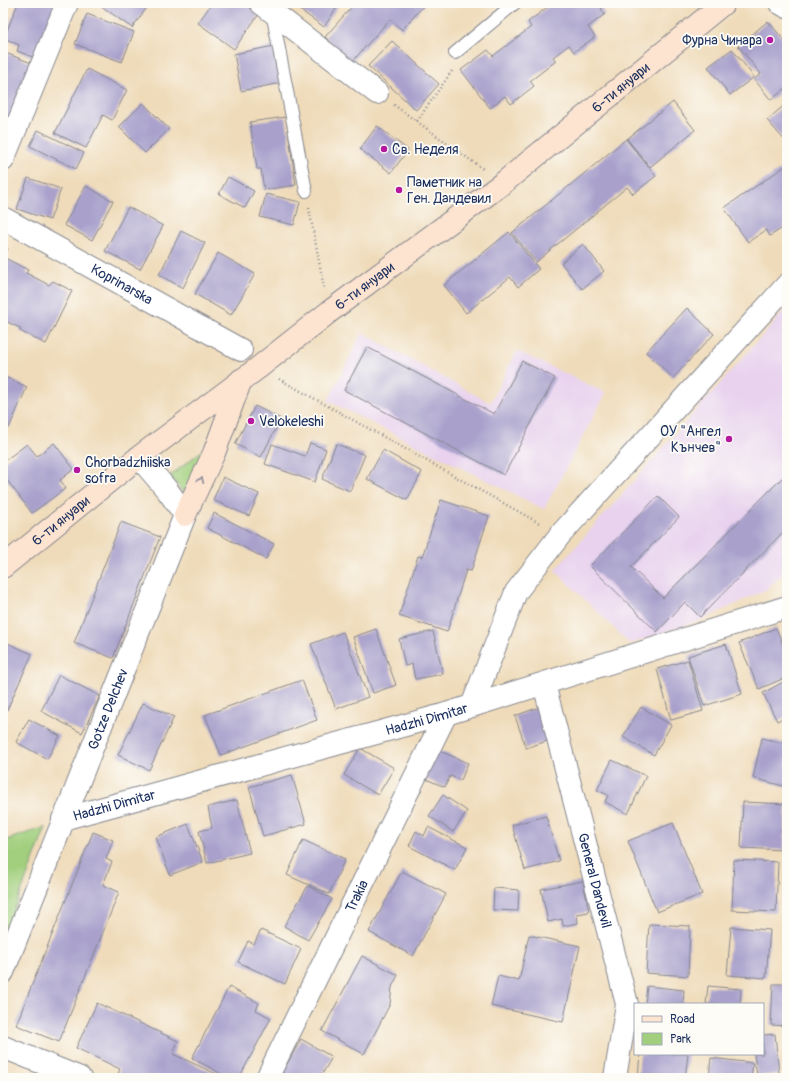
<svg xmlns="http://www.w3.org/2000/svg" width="790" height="1081" viewBox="0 0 790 1081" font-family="Pangolin,sans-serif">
	<rect width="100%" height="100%" fill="#fdfcf7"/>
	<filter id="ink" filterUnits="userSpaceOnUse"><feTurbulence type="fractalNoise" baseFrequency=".025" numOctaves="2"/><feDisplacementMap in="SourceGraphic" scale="8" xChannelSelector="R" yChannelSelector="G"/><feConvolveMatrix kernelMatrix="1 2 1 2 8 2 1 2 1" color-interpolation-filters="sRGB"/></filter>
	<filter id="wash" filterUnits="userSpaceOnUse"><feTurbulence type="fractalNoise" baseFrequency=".012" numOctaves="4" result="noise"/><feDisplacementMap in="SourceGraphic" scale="16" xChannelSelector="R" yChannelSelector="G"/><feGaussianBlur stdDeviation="0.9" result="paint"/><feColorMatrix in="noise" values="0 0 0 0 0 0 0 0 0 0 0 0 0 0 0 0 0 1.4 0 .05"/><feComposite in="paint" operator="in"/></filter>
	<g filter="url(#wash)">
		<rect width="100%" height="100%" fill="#efdbba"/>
		<g fill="#e8d2ee">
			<path d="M787 308V570L767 589 704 619 630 644 555 570Z"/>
			<path d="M362 333 490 403 517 351 606 393 544 509 328 401Z"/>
		</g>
		<g fill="#a1cf7d" stroke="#5e7f6e">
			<path d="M209 445 187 497 170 476Z"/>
			<path d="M46 827 3 939V841Z"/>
		</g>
		<g id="blocks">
			<g fill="#a9a1cc">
				<path d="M18 3H60L38 59 17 51 19 45 4 38Z"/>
				<path d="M97 3H150L132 28Z"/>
				<path d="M212 3H244L259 14 234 49 198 23Z"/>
				<path d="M290 3H340L324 27Z"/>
				<path d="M355 3H426L402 30 390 19 352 62 325 37Z"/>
				<path d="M553 3H609L601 9 605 14 588 27 595 37 574 52 569 45 553 57 556 61 530 81 534 86 511 104 505 96 490 108 461 70 488 50 493 56 531 27 528 22Z"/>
				<path d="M87 14 134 32 122 62 75 44Z"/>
				<path d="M768 21 787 44V87L771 100 754 79 761 74 738 46Z"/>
				<path d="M392 41 439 84 416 110 368 66Z"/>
				<path d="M274 46 281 83 241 91 234 54Z"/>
				<path d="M732 49 754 77 730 95 708 67Z"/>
				<path d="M3 52 34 64 3 136Z"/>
				<path d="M87 69 127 90 112 120 103 115 86 148 55 133Z"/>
				<path d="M673 102 695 130 650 167 627 139Z"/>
				<path d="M143 103 169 129 145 153 119 127Z"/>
				<path d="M787 103V143L767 120Z"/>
				<path d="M286 117 296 185 264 190 261 169H257L250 122Z"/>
				<path d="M377 126 408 150 391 173 360 149Z"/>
				<path d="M38 130 84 153 76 169 30 146Z"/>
				<path d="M626 139 656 176 633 194 627 187 536 262 512 233Z"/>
				<path d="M787 165V225L770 236 766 230 748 242 724 208Z"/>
				<path d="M228 177 254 191 245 208 219 194Z"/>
				<path d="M28 178 61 189 50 220 17 209Z"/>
				<path d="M86 186 113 201 92 240 64 225Z"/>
				<path d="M266 194 300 202 294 225 260 217Z"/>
				<path d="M128 207 163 226 140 269 105 251Z"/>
				<path d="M181 231 205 243 183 288 159 275Z"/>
				<path d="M509 232 539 269 518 287 510 277 466 313 444 285Z"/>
				<path d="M583 244 604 271 582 289 561 263Z"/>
				<path d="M3 246 8 249 3 257 28 270 26 273 49 285 53 281 72 291 46 344 20 331V328L3 320Z"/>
				<path d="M218 253 255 274 231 315 195 294Z"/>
				<path d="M687 308 714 334 673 378 646 352Z"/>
				<path d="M367 347 494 414 522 361 555 378 504 475 344 390Z"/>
				<path d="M3 376 27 387 9 428 3 425Z"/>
				<path d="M255 406 281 419 261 457 235 444Z"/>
				<path d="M54 443 74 469 60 480 66 488 32 513 3 475V462L27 444 37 456Z"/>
				<path d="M310 443 326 449 315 482 265 464 272 444 305 456Z"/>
				<path d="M336 444 365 455 350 491 322 479Z"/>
				<path d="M383 450 422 472 407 500 367 479Z"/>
				<path d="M787 473V528L700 617 685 602 657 632 590 566 658 496 679 517 631 567 663 598Z"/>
				<path d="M223 477 259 494 249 516 213 500Z"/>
				<path d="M441 500 489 516 471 571 466 570 447 632 399 616 418 556 422 557Z"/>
				<path d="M214 513 274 544 266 559 207 528Z"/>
				<path d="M121 522 160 537 113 658 74 643Z"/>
				<path d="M776 628 787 654V677L759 689 739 643Z"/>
				<path d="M376 629 396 685 373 693 353 637Z"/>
				<path d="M433 631 443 674 415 679 412 664 405 666 399 639Z"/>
				<path d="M343 632 368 697 336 709 311 644Z"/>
				<path d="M3 641 32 654 3 719Z"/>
				<path d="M726 644 742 694 704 706 688 656Z"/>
				<path d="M688 660 703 711 671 720 657 669Z"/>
				<path d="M59 675 100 696 82 733 41 711Z"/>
				<path d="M302 680 317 720 221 755 205 715Z"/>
				<path d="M787 680V716L777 721 763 693Z"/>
				<path d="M143 703 174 717 149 770 118 755Z"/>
				<path d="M542 706 553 739 526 748 515 716Z"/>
				<path d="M641 707 671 725 654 755 623 737Z"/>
				<path d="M29 719 60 736 47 759 16 742Z"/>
				<path d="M762 738 787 744V787L753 778Z"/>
				<path d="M360 748 394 768 378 795 344 775Z"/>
				<path d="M433 748 468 763 461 780 450 776 445 787 421 777Z"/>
				<path d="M612 760 646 776 628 814 605 802 608 795 597 790Z"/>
				<path d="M292 775 306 824 263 836 249 787Z"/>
				<path d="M443 795 467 811 453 832 429 816Z"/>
				<path d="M237 800 250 853 207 863 199 831 212 828 208 807Z"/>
				<path d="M743 802 786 804 784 850 741 848Z"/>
				<path d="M546 816 559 861 525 870 512 825Z"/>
				<path d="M673 823 702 894 657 912 628 841Z"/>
				<path d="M188 824 203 862 170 875 156 837Z"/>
				<path d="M428 827 467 847 455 870 409 846 416 831 424 836Z"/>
				<path d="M93 832 113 840 106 859 112 862 103 885 119 892 59 1042 16 1025Z"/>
				<path d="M303 840 345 859 329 894 287 875Z"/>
				<path d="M734 860 778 862 776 912 732 910Z"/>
				<path d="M402 871 446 894 413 956 369 932Z"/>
				<path d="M583 881 589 912 577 914 578 923 563 926 562 919 548 922 541 889Z"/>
				<path d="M308 886 332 899 308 940 284 926Z"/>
				<path d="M494 888 519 890 518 911 493 910Z"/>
				<path d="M649 924 690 926 688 976 646 973Z"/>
				<path d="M731 927 770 930 766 978 727 975Z"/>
				<path d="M261 930 301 949 285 984 238 962 248 941 254 944Z"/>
				<path d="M529 935 580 946 563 1022 491 1006 498 976 519 981Z"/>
				<path d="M362 956 398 975 392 987 390 1004 364 1054 322 1031Z"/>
				<path d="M773 984H787V1026L771 1025Z"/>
				<path d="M647 986 684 990 683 1004H645Z"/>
				<path d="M708 986 741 989 740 1004H706Z"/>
				<path d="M229 987 259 1003 256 1010 271 1018 239 1078H229L192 1058Z"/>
				<path d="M97 1003 178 1041 173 1054 225 1078H128L118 1074 120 1069 76 1048Z"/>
				<path d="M775 1034 779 1074 757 1076 754 1054H763V1035Z"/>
				<path d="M301 1039 332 1057 320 1078H290L282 1073Z"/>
				<path d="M640 1054H688L685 1078 638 1077Z"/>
				<path d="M711 1058 753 1063 751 1078H709Z"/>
			</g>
		</g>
	</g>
	<g filter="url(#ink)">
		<use href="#blocks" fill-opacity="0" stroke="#85858c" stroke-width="1"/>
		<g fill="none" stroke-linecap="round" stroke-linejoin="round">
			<defs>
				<g id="service">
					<path d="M272 12 306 191"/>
					<path d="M455 53 515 3"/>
				</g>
				<g id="minor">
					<path d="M261 3 377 93"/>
					<path d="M780 3 787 7"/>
					<path d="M3 160 67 3"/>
					<path id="s1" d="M3 218 241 350"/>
					<path id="s2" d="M544 684 627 1004 615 1078"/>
					<path d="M472 706 516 592 560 535 787 285"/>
					<path id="s3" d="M63 819 446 714 787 607"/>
					<path id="s4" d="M3 972 185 515 168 491 139 457"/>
					<path d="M3 1047 80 1078"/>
					<path id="s5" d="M267 1078 446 714"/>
				</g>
				<g id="secondary">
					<path d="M185 515 214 453 241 380"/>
					<path id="s6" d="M3 567 139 457 258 368 329 312 503 183 724 3"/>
				</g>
			</defs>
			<use href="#service" stroke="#85858c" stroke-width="14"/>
			<use href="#minor" stroke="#85858c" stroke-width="24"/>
			<use href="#secondary" stroke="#85858c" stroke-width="24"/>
			<g stroke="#85858c" stroke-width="2.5" stroke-dasharray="1 3" stroke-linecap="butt">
				<path d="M394 105 483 169"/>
				<path d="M417 121 452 71"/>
				<path d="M309 208 324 288"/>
				<path d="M279 379 541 524"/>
			</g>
			<use href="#service" stroke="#fff" stroke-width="12"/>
			<use href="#minor" stroke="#fff" stroke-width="22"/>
			<use href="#secondary" stroke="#fde4d1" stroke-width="22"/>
		</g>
		<defs><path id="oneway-chevron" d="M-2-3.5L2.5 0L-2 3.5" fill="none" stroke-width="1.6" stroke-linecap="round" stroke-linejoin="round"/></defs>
		<use stroke="#8c8a98" href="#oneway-chevron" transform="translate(201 480) rotate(-65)"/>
	</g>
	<g fill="#b5179e" stroke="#fdfcf7" stroke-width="1.5">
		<circle cx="770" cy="40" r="4"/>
		<circle cx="384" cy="149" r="4"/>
		<circle cx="399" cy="190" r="4"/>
		<circle cx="251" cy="421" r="4"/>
		<circle cx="729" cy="439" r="4"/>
		<circle cx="77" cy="470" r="4"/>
	</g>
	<g text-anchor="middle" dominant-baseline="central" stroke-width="3.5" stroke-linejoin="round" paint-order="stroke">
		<g font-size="14" fill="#1b2f5e" stroke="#fdfcf7" text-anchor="start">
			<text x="762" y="40" text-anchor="end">Фурна Чинара</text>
			<text x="392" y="149">Св. Неделя</text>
			<text x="407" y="182">Паметник на<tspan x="407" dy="16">Ген. Дандевил</tspan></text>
			<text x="259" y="421">Velokeleshi</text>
			<text x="721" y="431" text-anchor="end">ОУ "Ангел<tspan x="721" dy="16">Кънчев"</tspan></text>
			<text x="85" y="462">Chorbadzhiiska<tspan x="85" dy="16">sofra</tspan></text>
		</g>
		<g font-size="14" fill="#1b2f5e" stroke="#fdfcf7">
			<text stroke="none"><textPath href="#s6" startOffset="782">6-ти януари</textPath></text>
			<text stroke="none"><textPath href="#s1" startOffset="136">Koprinarska</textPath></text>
			<text stroke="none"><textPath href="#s6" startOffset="458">6-ти януари</textPath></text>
			<text stroke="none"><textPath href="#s6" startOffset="74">6-ти януари</textPath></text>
			<text stroke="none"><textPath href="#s4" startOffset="283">Gotze Delchev</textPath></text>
			<text stroke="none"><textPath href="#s3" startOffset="377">Hadzhi Dimitar</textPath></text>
			<text stroke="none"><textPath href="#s3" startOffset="53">Hadzhi Dimitar</textPath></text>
			<text stroke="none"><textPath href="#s2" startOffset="203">General Dandevil</textPath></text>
			<text stroke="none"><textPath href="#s5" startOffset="203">Trakia</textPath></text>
		</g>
	</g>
	<rect width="790" height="1081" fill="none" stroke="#fdfcf7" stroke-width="16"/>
	<rect x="634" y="1003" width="130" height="52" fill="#fdfcf7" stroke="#a3aaba"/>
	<rect x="642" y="1016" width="20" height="6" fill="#fde4d1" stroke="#a3aaba"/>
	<text x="670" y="1023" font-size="12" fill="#1b2f5e">Road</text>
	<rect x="642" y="1033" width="20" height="12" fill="#a1cf7d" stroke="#a3aaba"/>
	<text x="670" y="1043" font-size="12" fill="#1b2f5e">Park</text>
</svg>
